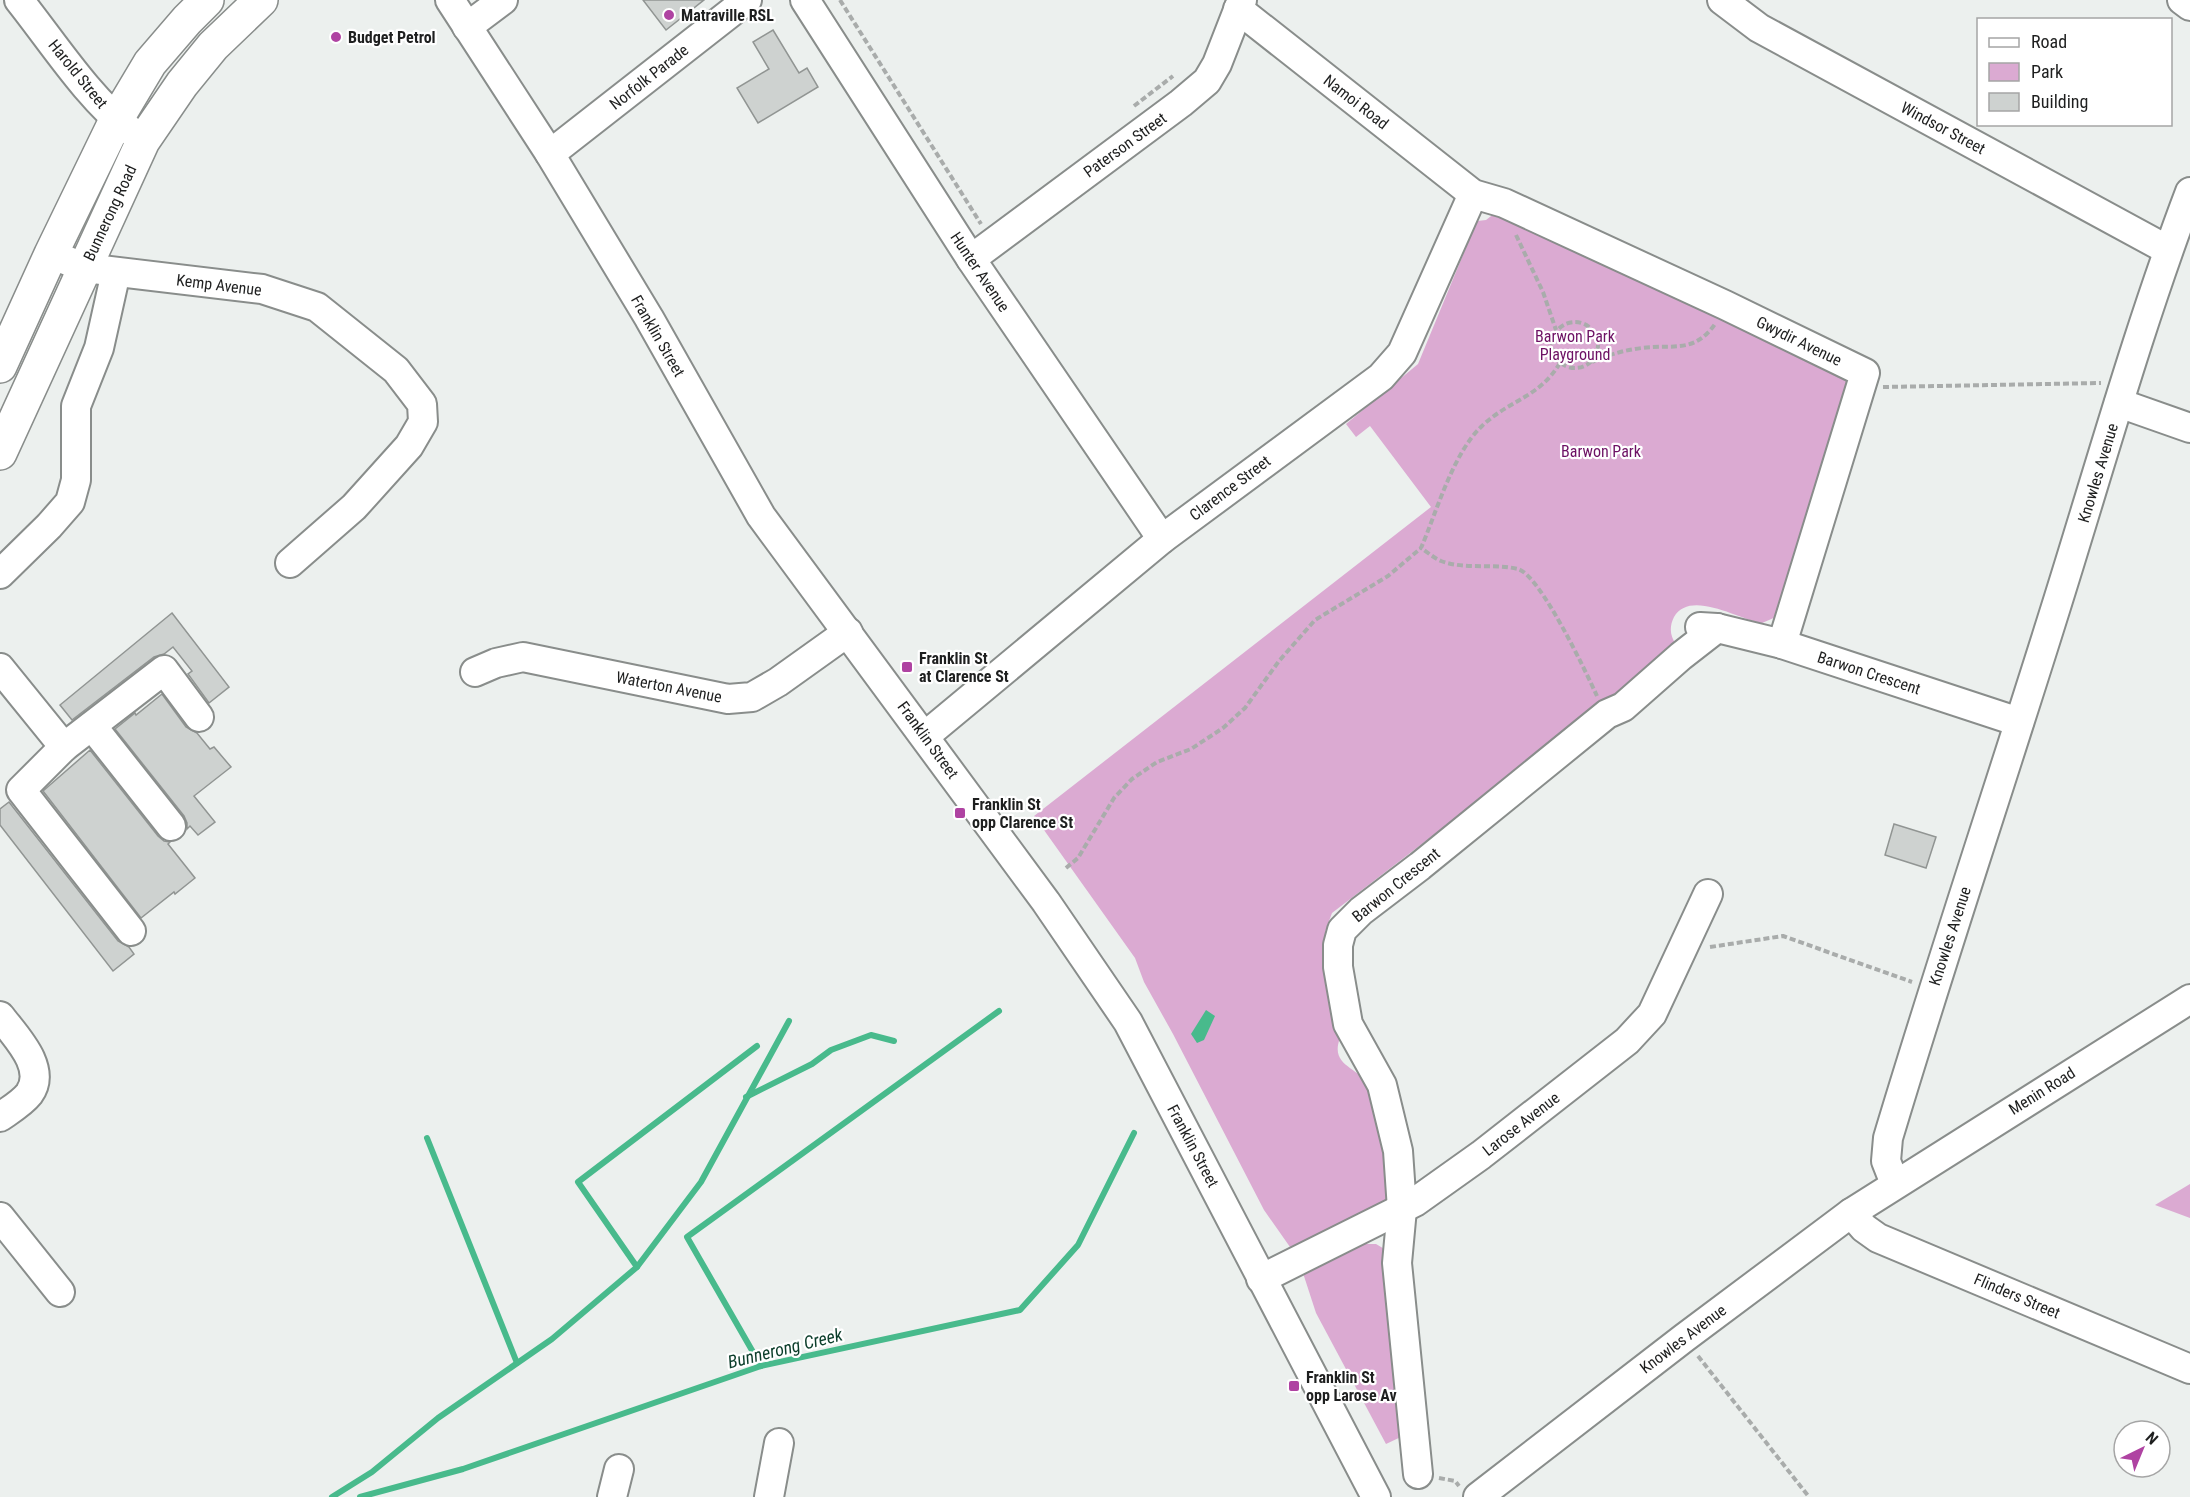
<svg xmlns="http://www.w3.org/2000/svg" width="2190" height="1497" viewBox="0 0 2190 1497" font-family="'Roboto Condensed',sans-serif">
	<rect width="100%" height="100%" fill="#ecf0ee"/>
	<g fill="#dbaad2">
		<path d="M1495 213 1847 376 1850 388 1776 617 1762 623C1738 619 1690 589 1674 617 1669 627 1670 636 1676 644L1672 652 1332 913 1325 932V945L1340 1038C1329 1067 1360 1067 1368 1086 1375 1100 1383 1119 1385 1134 1389 1155 1388 1178 1389 1200L1382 1206 1290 1247 1264 1210 1173 1034 1144 982 1135 958 1034 816 1431 507 1370 426 1356 437 1346 424 1418 364 1477 221 1486 220Z"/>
		<path d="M2190 1184V1218L2155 1205Z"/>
		<path d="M1361 1244H1376L1386 1250 1405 1435 1386 1444 1316 1313 1302 1270Z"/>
	</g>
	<path fill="#48ba8c" d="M1206 1010 1215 1016 1204 1040 1197 1043 1191 1034Z"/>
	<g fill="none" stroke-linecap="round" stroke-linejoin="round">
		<g stroke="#48ba8c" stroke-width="6">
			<path d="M746 1097 812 1064 831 1050 871 1035 894 1041"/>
			<path d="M427 1138 517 1363"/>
			<path d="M637 1267 578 1182 757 1046"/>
			<path d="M761 1366 687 1237 999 1011"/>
			<path d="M332 1497 372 1472 438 1418 552 1339 637 1267 701 1182 789 1021"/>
			<path d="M360 1497 463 1469 761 1366 1020 1310 1078 1245 1134 1133"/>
		</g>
	</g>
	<g fill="#ced2d0" stroke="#919593" stroke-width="1.5">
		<path d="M643 0H704L666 30Z"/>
		<path d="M773 30 799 73 807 68 818 87 758 123 737 88 769 69 753 42Z"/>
		<path d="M172 613 229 687 209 703 188 674 192 671 173 647 164 654 154 657 72 720 60 705Z"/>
		<path d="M162 694 186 727 197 733 210 749 214 747 231 767 194 796 215 822 198 835 190 826 187 829V823L184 816 115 729 135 713 136 715Z"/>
		<path d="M90 750 158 836 164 841 170 842 168 844 195 878 175 894 174 892 141 918 43 791Z"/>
		<path d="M9 802 118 941 129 947 134 954 113 971 0 825V809Z"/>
		<path d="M1894 824 1936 837 1926 868 1885 855Z"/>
	</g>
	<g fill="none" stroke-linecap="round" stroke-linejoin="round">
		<defs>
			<g id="minor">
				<path d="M19 0C54 44 88 98 132 132"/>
				<path d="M450 0 550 154 649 318 761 516 1046 902 1128 1022 1376 1497"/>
				<path d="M805 0 971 259 1162 539"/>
				<path d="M1722 0 1759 28 2168 250"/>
				<path d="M2182 0 2190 6"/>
				<path d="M1238 9 1473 194 1504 203 1725 305 1865 373 1782 644"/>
				<path d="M467 27 503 0"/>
				<path d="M550 154 747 0"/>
				<path d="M51 254 85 268 262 289 317 307 396 370 422 404 423 422 409 446 354 507 290 563"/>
				<path d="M971 259 1181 103 1207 81 1217 64 1242 0"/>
				<path d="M2119 403 2190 428"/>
				<path d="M0 574 49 526 70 502 76 480V406L99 348 116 272"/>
				<path d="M1700 627 1717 628 1782 644 2019 722"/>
				<path d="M0 668 64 747"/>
				<path d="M475 672 496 663 523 657 728 699 752 697 778 682 848 632"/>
				<path d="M92 726 171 826"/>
				<path d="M925 736 1162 539 1381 377 1402 353 1473 194"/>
				<path d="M131 931 21 790 64 747 164 670 199 717"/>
				<path d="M0 1016C15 1036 48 1068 29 1094 22 1103 10 1110 0 1117"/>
				<path d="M1895 1184 1886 1161 1888 1138C1941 961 2000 786 2055 610 2099 470 2138 329 2190 192"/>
				<path d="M1851 1213 1864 1228 1878 1238 2190 1369"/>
				<path d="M0 1217 60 1292"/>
				<path d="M1261 1279 1415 1202 1481 1155 1627 1041 1652 1014 1708 894"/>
				<path d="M1418 1474 1397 1263 1402 1209 1398 1151 1382 1085 1348 1024 1338 967V945L1342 930 1361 911 1420 866 1607 714 1623 707 1681 656 1717 628"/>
				<path d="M612 1497 619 1469"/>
				<path d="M769 1497 779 1443"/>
				<path d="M1478 1497 1684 1338 1851 1213 2190 999"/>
			</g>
			<g id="major">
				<path d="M0 366 51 254 116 120 150 63 187 20 207 0"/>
				<path d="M0 453 143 141 182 84 213 46 261 0"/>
			</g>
		</defs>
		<use href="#minor" stroke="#898d8b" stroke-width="32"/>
		<use href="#major" stroke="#898d8b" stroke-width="36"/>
		<g stroke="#a9acab" stroke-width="4" stroke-dasharray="6 3" stroke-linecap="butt">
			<path d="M840 0 981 224"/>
			<path d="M1134 106 1173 76"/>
			<path d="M1516 235 1543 292 1556 330"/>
			<circle cx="1575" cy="345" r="23"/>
			<path d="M1592 362C1608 355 1624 350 1642 348 1673 344 1694 354 1715 324"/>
			<path d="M1560 363C1539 398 1509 400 1482 426 1453 453 1437 511 1421 548 1427 552 1434 558 1441 561 1465 570 1493 563 1518 569 1540 575 1586 672 1597 696"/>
			<path d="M1883 387 2101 383"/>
			<path d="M1066 868 1078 858 1114 798 1132 779 1157 762 1191 749 1223 728 1245 708 1279 661 1315 620 1388 576 1421 548"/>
			<path d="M1710 947 1783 936 1912 982"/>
			<path d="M1698 1356 1809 1497"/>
			<path d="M1439 1478 1455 1481 1459 1486"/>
		</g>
		<use href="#minor" stroke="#fff" stroke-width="28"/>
		<use href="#major" stroke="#fff" stroke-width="33"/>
	</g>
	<g fill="#af43a2" stroke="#fff" stroke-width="2">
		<circle cx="669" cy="15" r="6"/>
		<circle cx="336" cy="37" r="6"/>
		<rect x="901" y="661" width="12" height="12" rx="3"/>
		<rect x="954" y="807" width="12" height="12" rx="3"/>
		<rect x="1288" y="1380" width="12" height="12" rx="3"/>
	</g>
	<g text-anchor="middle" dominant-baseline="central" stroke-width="4.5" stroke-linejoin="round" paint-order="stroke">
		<g font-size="16" font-weight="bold" fill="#1e1f1f" stroke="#fff" text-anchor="start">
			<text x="681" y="15">Matraville RSL</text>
			<text x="348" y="37">Budget Petrol</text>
			<text x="919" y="658">Franklin St<tspan x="919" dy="18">at Clarence St</tspan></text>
			<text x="972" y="804">Franklin St<tspan x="972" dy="18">opp Clarence St</tspan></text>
			<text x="1306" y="1377">Franklin St<tspan x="1306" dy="18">opp Larose Av</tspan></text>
		</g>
		<g font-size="16" fill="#1e1f1f" stroke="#fff">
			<text transform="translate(78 74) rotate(51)">Harold Street</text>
			<text transform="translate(649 77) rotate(-38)">Norfolk Parade</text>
			<text transform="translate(1356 102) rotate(38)">Namoi Road</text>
			<text transform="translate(1943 128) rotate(28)">Windsor Street</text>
			<text transform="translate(1125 145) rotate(-36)">Paterson Street</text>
			<text transform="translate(110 213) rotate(-65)">Bunnerong Road</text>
			<text transform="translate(980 272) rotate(56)">Hunter Avenue</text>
			<text transform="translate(219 285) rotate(7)">Kemp Avenue</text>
			<text transform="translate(658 336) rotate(60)">Franklin Street</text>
			<text transform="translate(1799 341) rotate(26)">Gwydir Avenue</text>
			<text transform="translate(2098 473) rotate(-73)">Knowles Avenue</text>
			<text transform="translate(1230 488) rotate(-37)">Clarence Street</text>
			<text transform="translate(1869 673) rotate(18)">Barwon Crescent</text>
			<text transform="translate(669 687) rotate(11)">Waterton Avenue</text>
			<text transform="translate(928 740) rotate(54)">Franklin Street</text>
			<text transform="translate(1396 885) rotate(-39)">Barwon Crescent</text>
			<text transform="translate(1950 936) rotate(-72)">Knowles Avenue</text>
			<text transform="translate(2042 1091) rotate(-32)">Menin Road</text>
			<text transform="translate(1521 1124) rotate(-38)">Larose Avenue</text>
			<text transform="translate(1193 1146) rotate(62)">Franklin Street</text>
			<text transform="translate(2017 1296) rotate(23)">Flinders Street</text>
			<text transform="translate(1683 1339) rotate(-37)">Knowles Avenue</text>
		</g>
		<g font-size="16" fill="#6d1164" stroke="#fff">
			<text x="1575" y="336">Barwon Park<tspan x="1575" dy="18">Playground</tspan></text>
			<text x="1601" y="451">Barwon Park</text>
		</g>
		<g font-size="18" font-style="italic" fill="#0b3d2a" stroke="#fff">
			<text transform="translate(785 1348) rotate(-14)">Bunnerong Creek</text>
		</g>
	</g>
	<rect x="1977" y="18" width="195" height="108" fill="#ffffff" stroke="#a5a5a5" stroke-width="1.5"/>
	<rect x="1989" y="38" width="30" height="9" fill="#ffffff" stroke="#a5a5a5" stroke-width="1.5"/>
	<text x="2031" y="48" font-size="18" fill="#1e1f1f">Road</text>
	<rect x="1989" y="63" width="30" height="18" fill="#dbaad2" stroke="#a5a5a5" stroke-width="1.5"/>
	<text x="2031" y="78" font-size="18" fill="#1e1f1f">Park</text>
	<rect x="1989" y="93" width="30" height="18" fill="#ced2d0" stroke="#a5a5a5" stroke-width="1.5"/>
	<text x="2031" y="108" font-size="18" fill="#1e1f1f">Building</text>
	<g transform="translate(2142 1449) rotate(43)"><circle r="28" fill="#ffffff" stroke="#a5a5a5" stroke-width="1.5"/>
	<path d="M0-4.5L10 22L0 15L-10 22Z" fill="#af43a2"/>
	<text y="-9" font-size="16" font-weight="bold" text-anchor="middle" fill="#1e1f1f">N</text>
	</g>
</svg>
